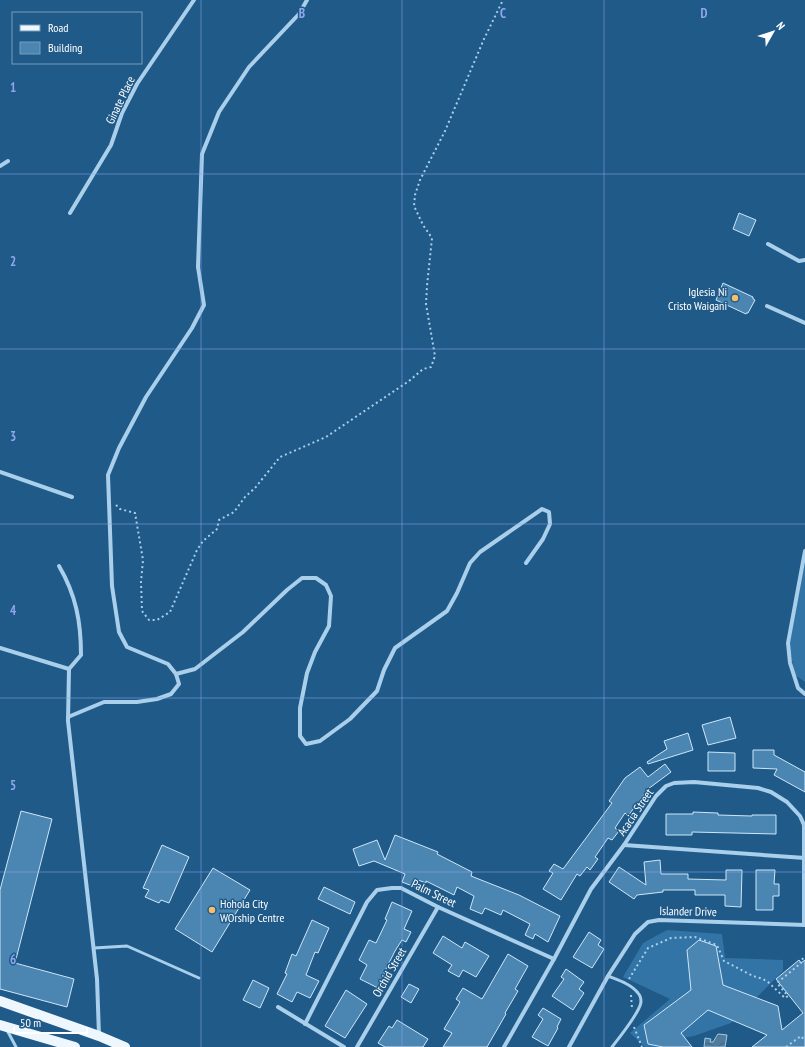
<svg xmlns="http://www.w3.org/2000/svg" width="805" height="1047" viewBox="0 0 805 1047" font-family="'PT Sans Narrow',sans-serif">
	<defs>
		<pattern id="water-waves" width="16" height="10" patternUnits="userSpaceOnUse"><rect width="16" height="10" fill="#517b9c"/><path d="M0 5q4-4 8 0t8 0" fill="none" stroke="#4e6474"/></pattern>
	</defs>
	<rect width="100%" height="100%" fill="#1f5a88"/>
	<g fill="#3274a6">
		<path d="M805 561V682L795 675 789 645Z"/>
		<path d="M667 930 722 934 725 958 783 960V971L731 1023 694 1036 683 1038 665 1047H645L630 1033 670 999 623 977 643 943Z"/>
	</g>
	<path fill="url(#water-waves)" stroke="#9dccec" d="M718 1034 727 1035 725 1047H704L705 1038 711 1039 710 1042H713Z"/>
	<g fill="#4b86b2" stroke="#cee6f8">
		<path d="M739 213 756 220 749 236 733 229Z"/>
		<path d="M723 283 753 297V299L755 300 748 313H746V314L716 300Z"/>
		<path d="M730 717 736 738 708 745 702 725Z"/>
		<path d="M688 733 693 750 648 764 647 762 667 749 664 741Z"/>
		<path d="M753 750H774V755L805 772V792L774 775 777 769 753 768Z"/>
		<path d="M708 752 735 753V771H708Z"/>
		<path d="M665 764 671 772 648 789 628 816 625 813 615 828 619 831 612 840 608 838 595 857 598 859 590 870 587 867 580 876 577 874 561 900 543 889 553 873 549 871 554 864 563 869 612 803 609 801 625 778 640 767 648 777Z"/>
		<path d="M21 811 52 819 15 963 74 979 67 1007 0 989V890Z"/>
		<path d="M693 812 718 813V815L752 816V815H776V834L692 832V835H666V814H693Z"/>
		<path d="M395 835 438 852 437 854 472 872 471 876 519 895 560 916 548 942 535 934 533 939 525 935 530 924 503 910 501 915 485 908 482 914 470 909 474 896 457 887 454 895 426 881V883L418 880 415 887 402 882 405 874 374 861 359 866 353 849 377 840 385 860Z"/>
		<path d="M162 845 189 857 169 903 161 900 159 903 145 897 149 890 143 888Z"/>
		<path d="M660 860 661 874H688V879L726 880V870H742L741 907 725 906V895H695V890H663V892L637 895 634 899 609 882 619 867 646 885 644 862Z"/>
		<path d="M213 868 250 890 212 952 175 929Z"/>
		<path d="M756 870H775L774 884H779V896H773V910H756Z"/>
		<path d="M324 887 355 902 350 914 318 899Z"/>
		<path d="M392 902 412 911 404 929 411 932 406 942 402 940 395 951 384 973 389 975 382 990 360 979 367 965 359 960 369 940 376 943 387 920 385 919Z"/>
		<path d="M312 920 329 928 318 953 315 952 306 975 319 981 310 998 297 992 292 1002 277 994 287 974 285 973 292 954 296 956Z"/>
		<path d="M589 932 601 940 598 945 604 949 592 968 573 957Z"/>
		<path d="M443 936 462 948 465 942 489 956 476 977 463 970 459 977 448 971 452 965 433 953Z"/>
		<path d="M699 940 716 946 723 985 778 1006 782 1030 803 1013 776 979 799 960 801 963 805 960V1047H752L767 1035 708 1010 681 1033 692 1047H663L648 1044 644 1025 691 990 687 950Z"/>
		<path d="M508 954 528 966 515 989 518 991 505 1013 506 1014 487 1047H443L452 1033 444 1029 460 1002 456 999 463 988 482 999Z"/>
		<path d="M566 969 584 982 579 989 584 993 573 1010 552 996 564 979 561 977Z"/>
		<path d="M253 980 269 988 260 1008 243 1000Z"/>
		<path d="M409 984 419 989 411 1003 401 997Z"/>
		<path d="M346 990 367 1004 345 1038 325 1026Z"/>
		<path d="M543 1008 561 1019 557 1027 558 1028 548 1046 532 1037 543 1019 538 1015Z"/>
		<path d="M397 1020 428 1039 423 1047H385L378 1043 389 1026 392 1028Z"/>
	</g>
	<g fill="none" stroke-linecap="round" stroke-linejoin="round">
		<g stroke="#a9cfeb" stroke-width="2" stroke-dasharray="2 3" stroke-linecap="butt">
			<path d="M116 505 120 509 135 513 143 560 141 582 142 611 149 620H157L170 612 197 550 203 541 217 529 219 520 234 512 245 497 255 488 280 457 326 437 409 381 423 369 431 367 435 356 426 304 427 286 432 238 423 225 414 206 415 195 420 180 445 131 484 39 503 0"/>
			<path d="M629 979 648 948 671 938 695 937 717 945 724 961 753 976 763 979 768 982 785 998 788 996 777 983 801 963 800 961 805 957"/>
			<path d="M631 995 632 1008"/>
			<path d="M634 1027 642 1047"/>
			<path d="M786 1047 801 1036 805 1041"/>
		</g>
		<g stroke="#a9cfeb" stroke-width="3">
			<path d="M94 948 127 946 199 978"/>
			<path d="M608 976C618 980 631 984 638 993 640 995 641 999 641 1002 640 1012 619 1038 612 1047"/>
			<path d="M7 1030 16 1047"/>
		</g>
		<g stroke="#a9cfeb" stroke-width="4">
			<path d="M0 166 8 161"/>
			<path d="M70 213 111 145 122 113 137 84 194 0"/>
			<path d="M768 244 799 261 805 260"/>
			<path d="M767 306 805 323"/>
			<path d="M0 472 72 497"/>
			<path d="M805 551 788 643 790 663 798 688 805 694"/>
			<path d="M59 566C76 595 81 622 81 655L69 669"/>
			<path d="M0 648 69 669 68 721 97 979 99 1035"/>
			<path d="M176 674 195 669 243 632 287 590 302 578H316L326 585 331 596 329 626 315 652 307 673 300 708V736L306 744 320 741 350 719 377 691 384 670 395 648 447 611 457 593 470 563 480 552 542 509 549 512 550 524 543 539 526 563"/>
			<path d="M68 717 104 702H137L157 699 171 694 179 684 176 674 168 664 127 647 119 632 112 586 108 475 119 448 146 397 192 328 204 305 198 267 202 154 219 112 249 67 299 14 307 0"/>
			<path d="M624 845 805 858"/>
			<path d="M278 1007 344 1047"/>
			<path d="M305 1024 367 902 377 890 392 888H401L438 907 554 959"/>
			<path d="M357 1047 438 907"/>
			<path d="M504 1047 554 959 591 889 624 845 656 796 666 786 674 783 694 782 758 788 771 792 787 802 800 816 804 825V925"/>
			<path d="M569 1047 608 976 635 934 648 922 659 920 805 925"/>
		</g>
		<g stroke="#eef6fe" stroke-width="10">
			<path d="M0 1001 99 1036 125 1047"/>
			<path d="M0 1025 75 1047"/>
		</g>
	</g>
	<path fill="none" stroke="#8ea6ec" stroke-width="1" stroke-opacity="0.55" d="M201 0V1047M402 0V1047M604 0V1047M0 174H805M0 349H805M0 524H805M0 698H805M0 872H805"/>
	<g fill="#f9be69" stroke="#1f5a88" stroke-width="1.5">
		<circle cx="735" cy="298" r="4"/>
		<circle cx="212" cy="910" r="4"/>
	</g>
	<g text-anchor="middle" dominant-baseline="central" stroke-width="3" stroke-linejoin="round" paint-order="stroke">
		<g font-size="12" fill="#fff" stroke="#1f5a88">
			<text transform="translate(120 100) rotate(-64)">Ginate Place</text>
			<text transform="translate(635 812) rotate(-56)">Acacia Street</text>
			<text transform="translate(434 893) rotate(26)">Palm Street</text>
			<text transform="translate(688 911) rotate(1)">Islander Drive</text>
			<text transform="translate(389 972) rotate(-60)">Orchid Street</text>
		</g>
		<g font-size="12" fill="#fff" stroke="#1f5a88" text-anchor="end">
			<text x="727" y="291">Iglesia Ni<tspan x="727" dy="14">Cristo Waigani</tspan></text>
			<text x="220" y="903" text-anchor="start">Hohola City<tspan x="220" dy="14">WOrship Centre</tspan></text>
		</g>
	</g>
	<g font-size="13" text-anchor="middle" font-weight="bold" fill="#8ea6ec" stroke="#1f5a88" stroke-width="3" stroke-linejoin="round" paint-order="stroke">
		<text x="302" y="18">B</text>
		<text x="503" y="18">C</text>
		<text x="704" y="18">D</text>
		<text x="13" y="92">1</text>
		<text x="13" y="266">2</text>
		<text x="13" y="441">3</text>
		<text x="13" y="615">4</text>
		<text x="13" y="790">5</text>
		<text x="13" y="964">6</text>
	</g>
	<rect x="12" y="12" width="130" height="52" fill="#1f5a88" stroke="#799cb8"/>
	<rect x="20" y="25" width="20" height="6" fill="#eef6fe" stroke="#799cb8"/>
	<text x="48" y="32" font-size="12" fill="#ffffff">Road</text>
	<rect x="20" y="42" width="20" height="12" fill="#4b86b2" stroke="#799cb8"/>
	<text x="48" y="52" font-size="12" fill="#ffffff">Building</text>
	<g transform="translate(773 32) rotate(51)" stroke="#1f5a88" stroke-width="3" paint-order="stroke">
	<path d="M0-3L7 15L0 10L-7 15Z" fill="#ffffff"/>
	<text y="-6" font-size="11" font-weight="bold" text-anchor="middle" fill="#ffffff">N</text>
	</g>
	<path d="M14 1027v6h73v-6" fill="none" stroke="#ffffff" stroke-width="2"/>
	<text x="20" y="1027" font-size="12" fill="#ffffff" stroke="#1f5a88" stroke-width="3" paint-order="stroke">50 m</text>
</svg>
